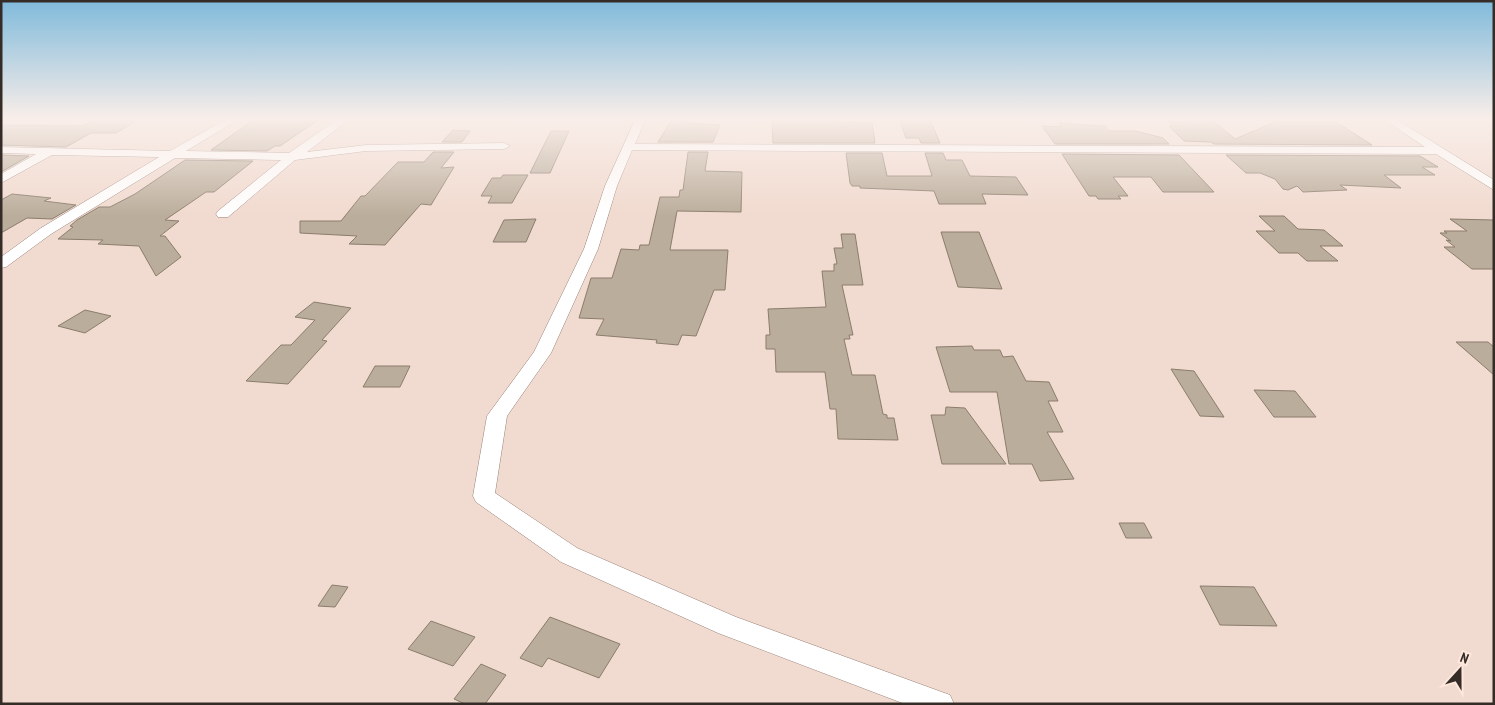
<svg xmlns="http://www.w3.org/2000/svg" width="1495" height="705" viewBox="0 0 1495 705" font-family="'PT Sans Narrow',sans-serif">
	<rect width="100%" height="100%" fill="#f1dacf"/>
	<g fill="#bbad9b" stroke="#8b7d6c">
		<path d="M97 118H141L116 133H91L66 147 1 145V125L82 126Z"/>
		<path d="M288 118H321L280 146H275L267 151 211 150 252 121H283Z"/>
		<path d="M673 118H688L687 123 720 125 713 142H658Z"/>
		<path d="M772 118H834V122L872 123 875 143H773Z"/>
		<path d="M899 118 930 120 940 143H921L919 138H906Z"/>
		<path d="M1189 120H1212L1235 139 1275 122H1336L1372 145 1214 144 1211 142 1184 141 1169 126H1173L1168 121 1191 122Z"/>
		<path d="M1059 123 1105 126 1109 131H1136L1163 138 1169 144H1055L1042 126 1061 127Z"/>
		<path d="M453 130 470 131 462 142H442Z"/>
		<path d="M551 131H569L550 173H530Z"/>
		<path d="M433 152H454L441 168 454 167 431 205 421 204 385 245 349 244 357 236 300 233V221H341L361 196H365L398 162H424Z"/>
		<path d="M688 152H708L705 171 742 172 741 212 677 211 670 250H728L725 290H714L696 336 682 335 678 345 656 343 657 340 596 335 604 319 579 318 591 278H612L621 249 639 250 640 245H649L660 197H679L680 190H683Z"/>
		<path d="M846 153H882L887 176H932L925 153H943L946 160H962L970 176 1016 177 1028 195 982 194 986 204H939L934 191 860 188V186H852L850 183Z"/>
		<path d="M1062 154 1179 155 1214 192H1163L1151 177H1113L1128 196H1118L1121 199H1098L1096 196H1089Z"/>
		<path d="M1 155 29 156 1 172Z"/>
		<path d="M1226 155 1420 156 1438 167H1422L1435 175H1384L1401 188 1340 185 1347 190 1303 192 1297 186 1288 190 1283 189 1275 179 1260 173H1246Z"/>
		<path d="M185 160 253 161 214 192H206L165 220 179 221 160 236H165L181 257 156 276 139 246 98 244 103 240 58 239 73 227 70 226 77 220 99 207H110L135 194Z"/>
		<path d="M503 175H528L512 203H488L492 196H481L492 178H501Z"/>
		<path d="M12 194 51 198 44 201 76 205 52 219 27 218 1 233V200Z"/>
		<path d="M1259 216H1284L1298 229 1324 230 1343 246H1320L1338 261H1307L1298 253H1279L1256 231H1275Z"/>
		<path d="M536 219 526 242H493L504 220Z"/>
		<path d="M1450 219 1494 220V269H1472L1444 247H1455L1446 240 1451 241 1440 233H1447L1444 231H1467Z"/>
		<path d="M941 232H979L1002 289 958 287Z"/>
		<path d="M841 234H855L863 285H842L853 335H849L850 339H844L852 375H875L883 414 887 415V418H894L898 440 838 439 836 409H830L825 372H776L775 349H766V335H770L768 309 826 307 822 271H834V264H837L834 248H843Z"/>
		<path d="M314 302 351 308 322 340 327 341 288 384 246 381 281 345H291L315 320 295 317Z"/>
		<path d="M85 310 111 316 85 333 58 326Z"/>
		<path d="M1456 342H1488L1494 347V375Z"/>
		<path d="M972 346 974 350H1000L1003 357 1013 356 1026 381 1049 382 1058 401H1048L1063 432H1047L1074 479 1040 481 1032 464H1009L997 392H950L936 347Z"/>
		<path d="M375 366H410L400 387H363Z"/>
		<path d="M1171 369 1194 371 1224 417 1200 416Z"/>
		<path d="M1254 390 1295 391 1316 417H1274Z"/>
		<path d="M946 407 965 408 1006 464H942L931 415H945Z"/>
		<path d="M1119 523H1144L1152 538H1126Z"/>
		<path d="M332 585 348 587 335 607 318 606Z"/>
		<path d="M1200 586 1254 587 1277 626 1220 625Z"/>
		<path d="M550 617 620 644 599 678 548 658 542 667 520 658Z"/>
		<path d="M431 621 475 637 453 666 408 649Z"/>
		<path d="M481 664 506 675 485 704H465L454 699Z"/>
	</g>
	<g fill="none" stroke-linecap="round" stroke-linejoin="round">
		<defs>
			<g id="street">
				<path d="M228 118H241L186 151 289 153 339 118H351L307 152 366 145 504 143 510 146 504 149 366 151 295 160 228 217H218L216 214 218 211 281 160 175 158 51 234 6 267 1 268V257L41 228 159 157 52 155 1 183V174L36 154 1 153V147L170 151Z"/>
				<path d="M636 118H646L635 144 1425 147 1382 118H1394L1494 180V190L1436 154 632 150 617 186 598 249 551 353 507 416 495 493 577 548 736 617 950 695 954 704H905L718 633 561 562 476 502 473 496 487 416 534 352 584 249 605 186Z"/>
			</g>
		</defs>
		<use href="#street" stroke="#99847a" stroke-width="1"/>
		<use href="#street" fill="#fff" fill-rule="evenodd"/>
	</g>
	<linearGradient id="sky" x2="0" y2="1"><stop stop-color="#80badb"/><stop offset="0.55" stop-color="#f9eee9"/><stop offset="1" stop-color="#f9eee9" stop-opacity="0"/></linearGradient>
	<rect width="1495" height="216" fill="url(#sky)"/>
	<rect width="1495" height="705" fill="none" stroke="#352c28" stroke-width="5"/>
	<g transform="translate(1460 670) rotate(21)" stroke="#ffe7dc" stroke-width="4" paint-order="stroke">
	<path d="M0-4L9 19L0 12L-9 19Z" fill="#352c28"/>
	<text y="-8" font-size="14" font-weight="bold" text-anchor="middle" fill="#352c28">N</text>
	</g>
</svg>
